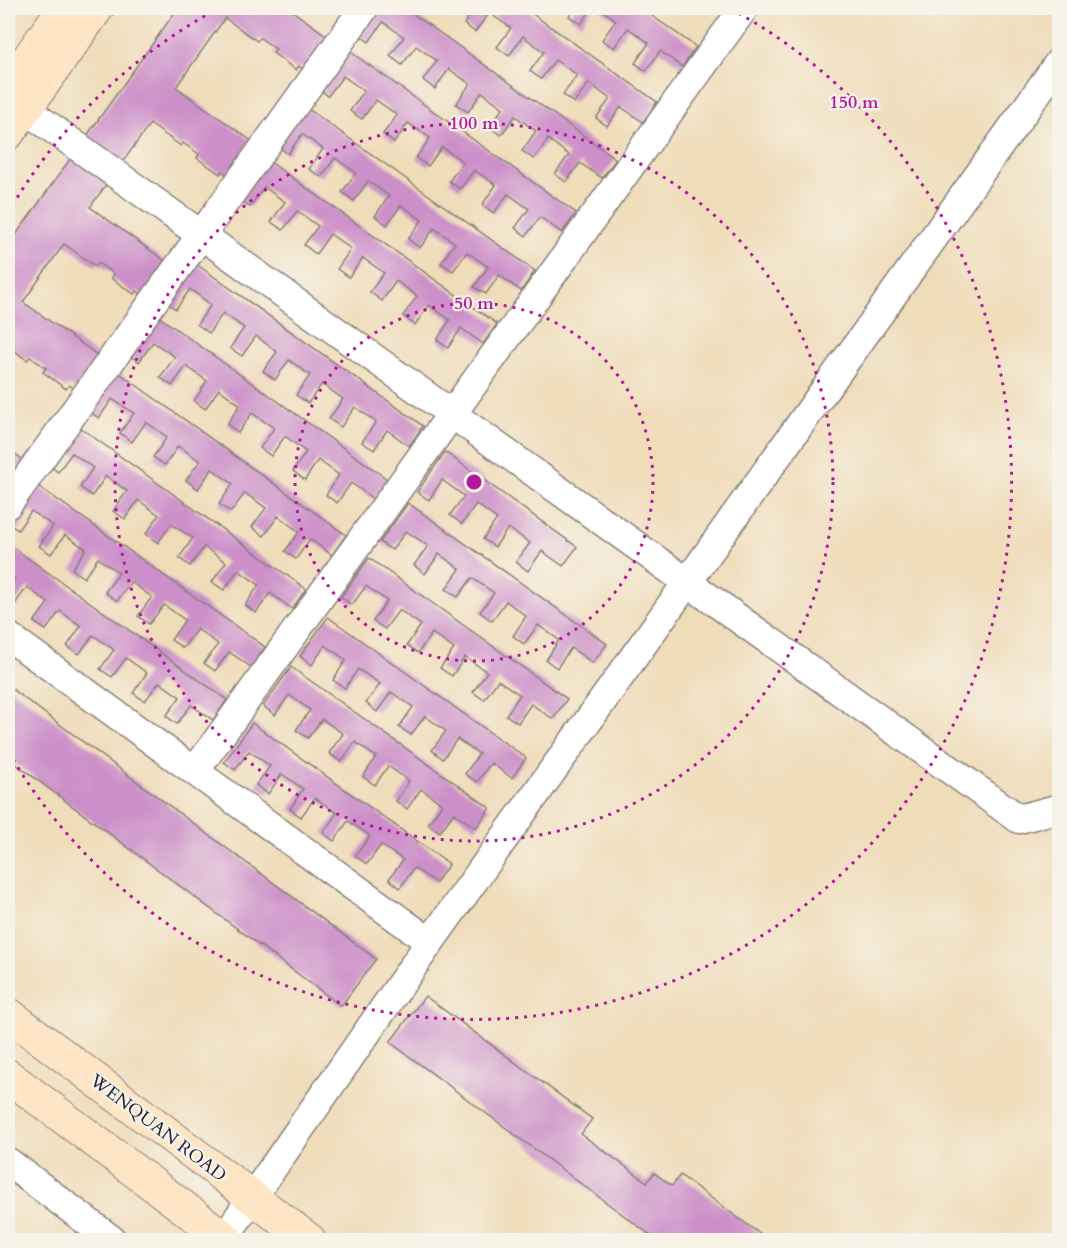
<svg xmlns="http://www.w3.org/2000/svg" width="1067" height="1248" viewBox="0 0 1067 1248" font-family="Cardo,serif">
	<rect width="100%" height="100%" fill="#f7f3e8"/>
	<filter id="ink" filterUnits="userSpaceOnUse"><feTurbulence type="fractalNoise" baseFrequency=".0167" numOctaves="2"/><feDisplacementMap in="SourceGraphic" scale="12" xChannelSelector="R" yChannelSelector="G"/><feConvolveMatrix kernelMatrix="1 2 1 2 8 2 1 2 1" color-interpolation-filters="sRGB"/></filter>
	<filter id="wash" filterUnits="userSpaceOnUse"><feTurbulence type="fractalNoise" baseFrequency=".008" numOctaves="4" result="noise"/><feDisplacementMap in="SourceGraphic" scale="24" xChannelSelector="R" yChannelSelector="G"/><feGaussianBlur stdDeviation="1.35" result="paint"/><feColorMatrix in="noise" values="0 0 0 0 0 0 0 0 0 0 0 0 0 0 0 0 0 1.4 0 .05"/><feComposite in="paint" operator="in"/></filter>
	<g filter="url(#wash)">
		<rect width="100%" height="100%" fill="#efdcb9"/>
		<g id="blocks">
			<g fill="#cc8fc9">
				<path d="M178 8H288L330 38 306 71 299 66 296 70 273 53 276 49 260 38 257 41 225 18 176 87 253 142 229 176 222 171 220 174 197 158 199 154 183 143 181 146 150 124 90 207 168 263 144 296 137 291 134 294 111 278 114 274 98 263 95 266 64 244 23 302 100 357 76 390 69 385 66 389 43 372 46 368 30 357 27 360 8 346V246Z"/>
				<path d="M375 8H405L616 159 602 178 580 163 566 182 555 174 569 155 548 139 534 159 522 151 536 131 515 116 501 135 489 127 503 108 482 92 468 112 456 104 470 84 449 69 435 89 423 80 437 61 416 46 402 65 390 56 404 37 383 22 369 42 357 33Z"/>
				<path d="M475 8H524L657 102 643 122 621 107 607 126 596 118 610 99 589 83 574 103 563 95 577 75 555 60 541 79 530 71 544 52 523 36 509 56 497 47 511 28 489 13 475 32 464 24Z"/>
				<path d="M575 8H592L581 24 569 16Z"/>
				<path d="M599 8H641L696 47 682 67 660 51 646 71 635 63 649 43 628 28 614 48 602 40 616 20Z"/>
				<path d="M345 48 576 213 562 233 540 217 526 236 515 228 529 209 508 194 494 213 482 205 496 185 474 170 460 189 449 181 463 162 442 147 428 166 416 158 430 138 408 123 394 143 383 134 397 115 376 100 362 119 350 111 364 91 343 76 328 96 317 87Z"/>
				<path d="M304 106 535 271 521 291 499 275 486 294 474 287 488 267 467 252 453 271 441 263 455 243 434 228 420 248 408 239 422 220 401 205 387 225 375 216 389 196 368 181 354 201 342 192 356 173 335 158 321 177 309 169 323 149 302 134 288 154 276 145Z"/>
				<path d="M266 159 497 324 483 344 461 328 448 348 437 340 450 320 429 305 415 325 403 316 417 296 396 281 382 301 370 292 384 273 363 258 349 277 337 269 351 249 330 234 316 254 304 245 318 226 297 211 283 230 271 222 285 202 264 187 250 207 238 199Z"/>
				<path d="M192 261 423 426 409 446 387 430 374 450 362 442 376 422 355 407 341 427 329 419 343 399 322 384 308 403 296 395 310 375 289 360 275 380 263 371 277 352 256 336 242 356 230 348 244 328 223 313 209 333 197 324 211 305 190 289 176 309 164 301Z"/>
				<path d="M155 314 387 479 373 499 351 483 337 503 326 495 339 475 318 460 305 480 293 471 306 452 285 436 271 456 260 448 274 428 252 413 238 433 227 424 240 405 219 389 205 409 194 401 207 381 186 366 172 386 160 377 175 357 153 342 139 362 127 353Z"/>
				<path d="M115 370 346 535 332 555 310 539 296 559 285 551 299 532 278 516 264 536 252 527 266 508 245 493 231 512 219 504 233 484 212 469 198 489 186 480 200 461 178 446 165 465 153 457 167 437 146 422 132 442 120 433 134 413 112 399 99 418 87 410Z"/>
				<path d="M75 424 306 589 292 609 270 593 256 613 245 605 259 585 238 570 224 590 212 582 226 562 204 547 190 566 179 558 193 538 171 524 158 543 146 534 159 515 138 500 125 519 113 511 127 491 106 476 92 496 80 487 93 468 72 453 58 472 47 464Z"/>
				<path d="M8 449 25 461 8 486Z"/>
				<path d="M445 452 577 547 563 566 542 551 528 571 516 562 530 543 508 528 495 547 483 539 497 519 476 504 462 524 450 515 464 496 442 480 429 500 417 492Z"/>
				<path d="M34 483 265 647 251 667 229 652 215 671 204 663 218 644 197 629 183 648 171 640 185 620 164 605 149 624 138 616 152 597 131 582 117 601 105 592 119 573 98 558 84 578 72 569 86 549 65 535 51 554 39 546 53 526 31 511 18 530 8 523V519Z"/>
				<path d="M408 503 607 644 593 663 571 648 557 668 546 660 559 640 538 625 524 644 513 636 526 616 506 601 492 621 480 612 494 593 472 578 458 597 446 589 460 569 439 554 425 574 414 565 428 546 406 531 392 550 380 542Z"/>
				<path d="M8 544 227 700 213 720 191 705 177 724 166 716 180 697 159 682 145 701 133 693 147 673 126 658 112 677 100 669 114 650 93 635 79 654 67 646 81 626 60 611 46 630 34 622 48 603 27 587 13 607 8 603V590L15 579 8 574Z"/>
				<path d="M369 558 567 699 553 719 531 704 518 723 506 715 520 695 498 680 484 700 473 692 487 672 465 657 452 676 440 668 454 649 432 633 418 653 407 645 421 625 399 610 385 629 373 621 387 601 366 586 352 605 341 597Z"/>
				<path d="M328 617 526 758 512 778 491 763 477 782 465 774 479 754 457 739 443 759 432 750 446 731 425 716 411 735 399 727 413 707 391 692 377 712 366 703 380 684 358 669 345 688 333 680 346 660 325 645 312 665 300 656Z"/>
				<path d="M291 667 490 808 476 828 454 813 440 832 428 824 442 804 421 789 407 809 396 801 409 781 388 766 375 785 363 777 376 757 355 742 341 762 329 753 343 734 322 719 308 738 296 730 310 710 289 695 275 715 263 706Z"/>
				<path d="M8 686 376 959 341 1006 8 758Z"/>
				<path d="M252 723 449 864 436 883 414 868 400 888 389 879 403 860 381 845 367 864 355 856 370 836 348 821 334 841 323 833 337 813 315 798 301 817 290 809 303 789 282 774 268 794 256 785 270 766 249 751 235 770 224 762Z"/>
				<path d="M425 996 592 1119 581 1134 647 1182 654 1173 672 1186 680 1175 768 1240H657L390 1042Z"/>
			</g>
		</g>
	</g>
	<g filter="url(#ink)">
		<use href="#blocks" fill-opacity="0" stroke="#887f7a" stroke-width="1.5"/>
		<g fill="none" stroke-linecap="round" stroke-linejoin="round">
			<defs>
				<g id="street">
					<path d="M25 109 1019 819 1060 808"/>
					<path d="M8 504 364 8"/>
					<path d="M8 636 430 942"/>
					<path d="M195 771 744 8"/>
					<path d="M8 1162 112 1240"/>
					<path d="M224 1238 430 942 1060 61"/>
				</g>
				<g id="secondary">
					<path d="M8 87 64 8"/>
					<path d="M8 133 97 8"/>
					<path d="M8 1014 309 1240"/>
					<path d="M8 1076 227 1240"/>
				</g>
			</defs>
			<use href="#street" stroke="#887f7a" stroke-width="31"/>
			<use href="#secondary" stroke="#887f7a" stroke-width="35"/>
			<use href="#street" stroke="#fff" stroke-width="28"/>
			<use href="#secondary" stroke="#fde5c5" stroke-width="33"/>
		</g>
	</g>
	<g fill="none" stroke="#b5179e" stroke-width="3" stroke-dasharray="3 6">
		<circle cx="474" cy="482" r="179"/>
		<circle cx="474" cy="482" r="359"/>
		<path d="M8 213A538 538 0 0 1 217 9M731 9A538 538 0 1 1 8 751"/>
	</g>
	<g text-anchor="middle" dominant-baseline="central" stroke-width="4.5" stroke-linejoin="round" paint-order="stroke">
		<g font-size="18" fill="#22223b" stroke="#f7f3e8">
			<text transform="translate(158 1128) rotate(37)">WENQUAN ROAD</text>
		</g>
	</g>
	<circle cx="474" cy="482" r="9" fill="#b5179e" stroke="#f7f3e8" stroke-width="3"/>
	<g font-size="18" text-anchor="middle" font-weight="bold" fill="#b5179e" stroke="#f7f3e8" stroke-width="4.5" stroke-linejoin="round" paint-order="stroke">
		<text x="854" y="108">150 m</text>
		<text x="474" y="129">100 m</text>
		<text x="474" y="309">50 m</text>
	</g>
	<rect width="1067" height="1248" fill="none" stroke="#f7f3e8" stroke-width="30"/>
</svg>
